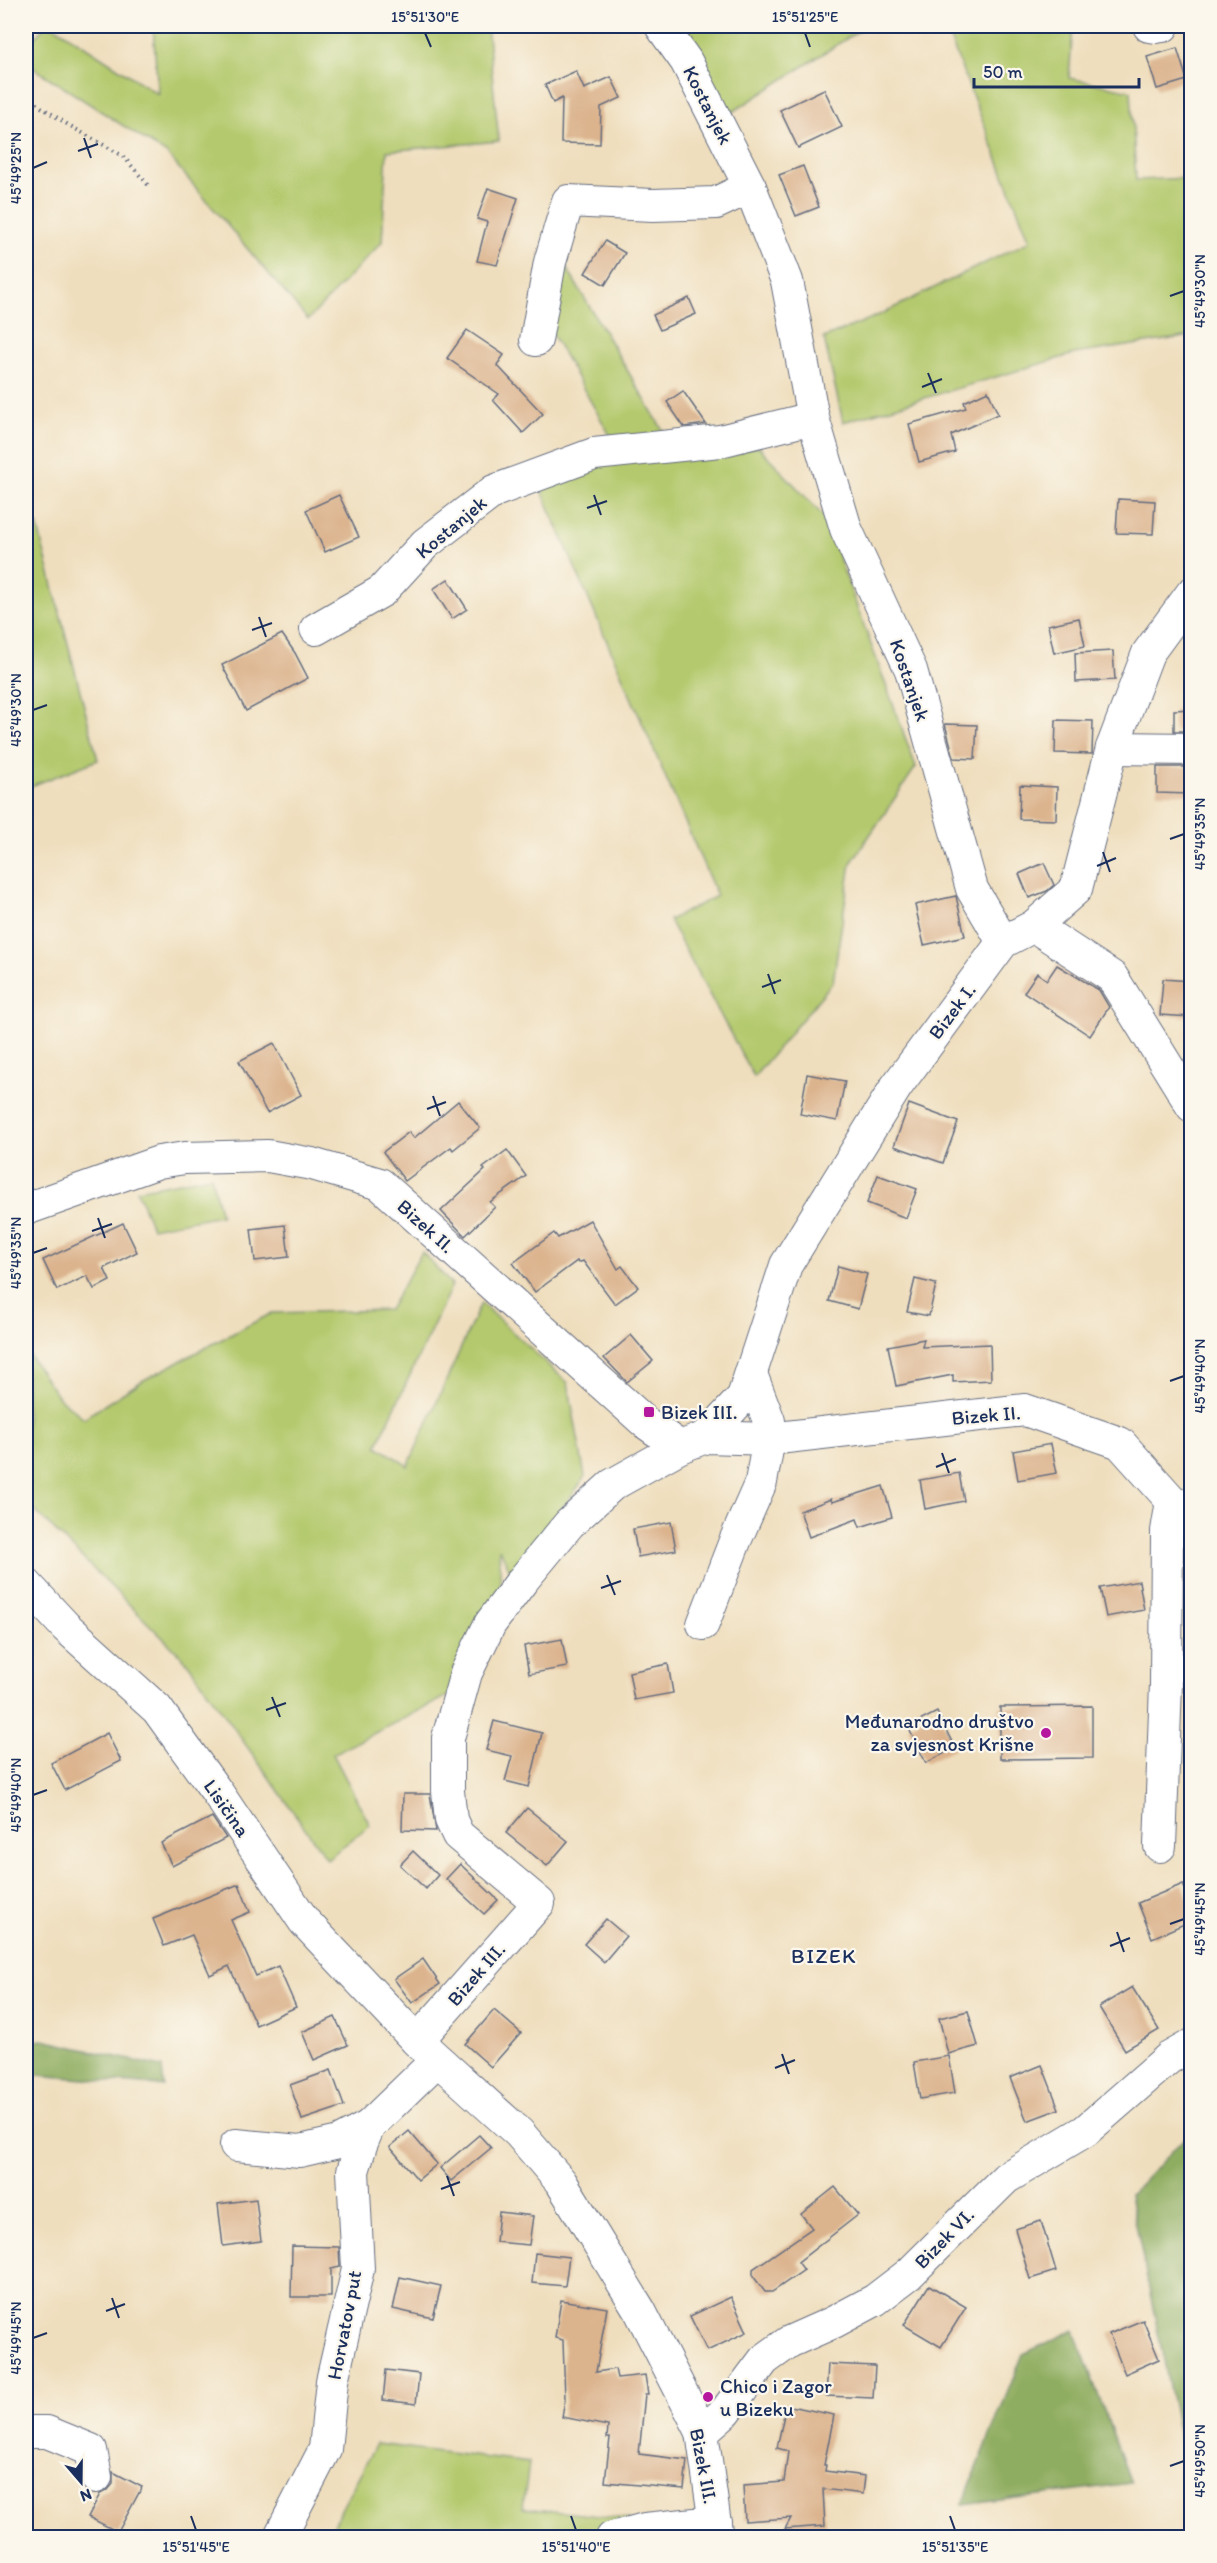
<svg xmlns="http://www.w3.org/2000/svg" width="1217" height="2563" viewBox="0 0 1217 2563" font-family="Itim,sans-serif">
	<rect width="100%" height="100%" fill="#fbf7ec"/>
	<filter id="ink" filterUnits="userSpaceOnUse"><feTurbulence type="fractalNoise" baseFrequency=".0167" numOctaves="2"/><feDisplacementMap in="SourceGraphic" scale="12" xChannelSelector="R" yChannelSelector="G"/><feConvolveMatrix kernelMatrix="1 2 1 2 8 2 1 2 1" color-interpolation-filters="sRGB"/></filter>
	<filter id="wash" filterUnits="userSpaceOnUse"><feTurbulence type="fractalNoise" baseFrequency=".008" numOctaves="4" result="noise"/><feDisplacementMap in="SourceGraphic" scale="24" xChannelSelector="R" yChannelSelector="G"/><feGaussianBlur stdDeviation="1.35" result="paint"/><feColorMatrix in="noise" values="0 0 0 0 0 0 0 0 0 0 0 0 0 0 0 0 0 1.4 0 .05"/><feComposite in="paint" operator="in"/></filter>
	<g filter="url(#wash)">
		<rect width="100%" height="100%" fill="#efdebd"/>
		<g fill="#b4c96d" stroke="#687c66" stroke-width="1.5">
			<path d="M45 26H54L158 94 153 26H487L499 141 387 151 382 242 308 320 167 154 26 63V48Z"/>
			<path d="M672 26H862L863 28 731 113Z"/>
			<path d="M945 26H1073L1069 78 1131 91 1136 180 1191 178V336L1074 354 843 422 824 338 877 316 1030 241Z"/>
			<path d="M560 257 664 432 615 444 551 332Z"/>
			<path d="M759 447 824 517 916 767 851 863 833 982 754 1077 669 920 717 896 538 482 604 461Z"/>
			<path d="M37 524 98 760 26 788V528Z"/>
			<path d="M211 1176 221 1215 152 1228 137 1190Z"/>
			<path d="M422 1252 452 1285 377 1446 408 1466 481 1303 568 1383 585 1477 513 1577 499 1548 502 1613 462 1689 333 1754 370 1825 327 1859 187 1662 26 1502V1351L60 1399 84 1418 142 1381 272 1313 389 1310Z"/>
			<path d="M376 2444 529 2463 523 2508 629 2519 615 2538H329L328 2534Z"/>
		</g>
		<g fill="#8fad60" stroke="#556e5f" stroke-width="1.5">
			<path d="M43 2040 162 2067 164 2086 26 2074V2042Z"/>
			<path d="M1191 2131V2494L1130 2195Z"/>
			<path d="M1074 2330 1131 2483 962 2505 1023 2354Z"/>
		</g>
		<g id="blocks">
			<g fill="#dbb38d">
				<path d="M1177 48 1187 80 1157 89 1147 57Z"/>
				<path d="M576 71 584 89 611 77 621 98 601 107 600 144 561 143 562 98 553 103 545 85Z"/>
				<path d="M824 89 842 127 798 148 780 110Z"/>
				<path d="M803 166 819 207 796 216 779 175Z"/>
				<path d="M488 188 518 198 497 265 477 261 487 222 477 219Z"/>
				<path d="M605 241 625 253 605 285 585 273Z"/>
				<path d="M689 298 696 314 660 330 653 315Z"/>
				<path d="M467 330 504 355 497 365 543 414 523 433 493 400 499 394 447 358Z"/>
				<path d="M683 391 706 424 684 427 667 402Z"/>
				<path d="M988 391 998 414 951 435 955 452 919 462 909 424 966 408 964 402Z"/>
				<path d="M339 495 359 537 325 552 306 510Z"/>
				<path d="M1118 499 1155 501 1153 534 1116 533Z"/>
				<path d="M448 579 467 609 452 619 433 589Z"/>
				<path d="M1079 618 1085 646 1054 653 1048 625Z"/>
				<path d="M282 634 295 653 308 678 246 711 222 665Z"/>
				<path d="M1113 651 1115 680 1076 682 1075 653Z"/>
				<path d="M1191 709V731H1174V710Z"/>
				<path d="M1056 720 1093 721 1092 754 1055 753Z"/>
				<path d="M945 724 977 725 975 759 954 758Z"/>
				<path d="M1157 767H1191V794L1157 793Z"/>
				<path d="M1020 785 1057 787 1056 820 1019 819Z"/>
				<path d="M1044 863 1054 885 1047 891 1029 898 1019 874Z"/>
				<path d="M956 896 965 936 924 945 915 905Z"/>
				<path d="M1057 965 1099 990 1109 1007 1090 1036 1024 992 1037 973 1047 980Z"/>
				<path d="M1163 979 1191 981V1017L1160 1015Z"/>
				<path d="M274 1043 301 1095 267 1113 239 1061Z"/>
				<path d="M807 1074 845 1081 837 1121 800 1114Z"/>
				<path d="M458 1101 480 1128 453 1150 451 1147 405 1181 383 1152 409 1132 414 1138Z"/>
				<path d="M909 1104 958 1122 943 1163 894 1146Z"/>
				<path d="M507 1150 526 1176 490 1202 495 1207 465 1236 441 1211 485 1170 483 1168Z"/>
				<path d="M878 1175 917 1189 906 1218 867 1203Z"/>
				<path d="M590 1220 618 1269 622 1266 638 1287 615 1304 583 1261 578 1263 577 1261 535 1292 513 1263 554 1233 558 1238Z"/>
				<path d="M123 1223 137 1252 104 1268 110 1281 94 1289 87 1276 57 1290 43 1260Z"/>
				<path d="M285 1225 289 1257 255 1261 251 1229Z"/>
				<path d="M838 1266 867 1274 858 1309 829 1301Z"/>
				<path d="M915 1279 936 1284 929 1316 907 1312Z"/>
				<path d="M631 1335 653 1361 627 1382 604 1358Z"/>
				<path d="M924 1339 922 1347 990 1344 991 1380 953 1382V1375L896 1386 888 1346Z"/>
				<path d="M1051 1444 1057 1473 1018 1480 1013 1451Z"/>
				<path d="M959 1473 964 1501 925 1509 920 1480Z"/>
				<path d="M883 1486 892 1517 860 1527 857 1519 809 1537 800 1511 831 1499 832 1502Z"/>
				<path d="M671 1522 676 1550 638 1557 633 1529Z"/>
				<path d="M1139 1581 1144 1610 1106 1617 1100 1588Z"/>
				<path d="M562 1639 567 1667 529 1674 524 1646Z"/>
				<path d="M668 1664 673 1693 634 1700 629 1672Z"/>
				<path d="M1092 1706V1758L1000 1759V1707Z"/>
				<path d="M937 1712 955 1748 926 1763 908 1727Z"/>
				<path d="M494 1721 542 1733 529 1787 505 1781 512 1756 486 1750Z"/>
				<path d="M107 1733 121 1761 65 1790 51 1763Z"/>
				<path d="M403 1794H430L436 1831 402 1830Z"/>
				<path d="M527 1808 568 1841 547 1866 506 1833Z"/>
				<path d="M212 1817 226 1838 172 1866 161 1843Z"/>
				<path d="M413 1851 438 1875 426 1889 400 1865Z"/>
				<path d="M460 1864 498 1900 484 1914 446 1879Z"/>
				<path d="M239 1884 250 1912 231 1920 256 1976 278 1966 296 2007 256 2025 229 1966 210 1975 192 1935 164 1946 153 1919Z"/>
				<path d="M1183 1884 1191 1906V1921L1152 1938 1138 1903Z"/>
				<path d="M606 1919 626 1936 604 1962 584 1944Z"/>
				<path d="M423 1959 440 1984 412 2003 394 1979Z"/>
				<path d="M1132 1987 1159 2030 1125 2050 1099 2007Z"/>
				<path d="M494 2010 521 2033 491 2067 465 2044Z"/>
				<path d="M968 2011 978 2046 948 2054 939 2018Z"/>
				<path d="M335 2017 348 2045 314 2060 302 2032Z"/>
				<path d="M949 2056 955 2093 920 2099 914 2062Z"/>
				<path d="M1042 2065 1059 2109 1027 2121 1010 2078Z"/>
				<path d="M331 2070 344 2106 302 2120 290 2085Z"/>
				<path d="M409 2131 437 2164 418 2180 390 2147Z"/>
				<path d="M479 2135 491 2148 451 2181 440 2168Z"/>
				<path d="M835 2187 858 2215 798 2262 804 2270 772 2292H765L753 2276V2269L812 2228 801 2214Z"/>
				<path d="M256 2199 261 2241 223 2246 218 2204Z"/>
				<path d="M499 2212 533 2216 529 2245 496 2242Z"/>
				<path d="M1041 2221 1056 2271 1030 2279 1015 2229Z"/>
				<path d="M292 2246 339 2247 340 2267 331 2269V2297H291Z"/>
				<path d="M535 2253 569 2257 565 2286 532 2283Z"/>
				<path d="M400 2277 441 2286 433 2318 393 2309Z"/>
				<path d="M929 2285 966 2307 941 2347 904 2325Z"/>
				<path d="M731 2297 747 2332 707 2351 690 2316Z"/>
				<path d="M561 2300 607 2308 596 2372 615 2369 617 2378 645 2375 648 2394H645L639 2454 687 2460 684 2489 605 2482 610 2438H607L608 2426 562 2417 565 2400 563 2340 555 2338Z"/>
				<path d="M1143 2320 1159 2359 1125 2374 1109 2334Z"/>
				<path d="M828 2364 875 2366 873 2398 826 2396Z"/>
				<path d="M386 2370 419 2374 416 2404 383 2400Z"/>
				<path d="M786 2405 834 2415 824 2465H826L825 2471 865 2476 863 2494 823 2489 825 2526 785 2529 791 2518 745 2521 743 2485 784 2482 788 2451 777 2448Z"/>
				<path d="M113 2472 142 2487 118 2532 88 2517 100 2494 108 2490 113 2484Z"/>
			</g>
		</g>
	</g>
	<g filter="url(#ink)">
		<use href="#blocks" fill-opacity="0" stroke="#656c7f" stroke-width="1.5"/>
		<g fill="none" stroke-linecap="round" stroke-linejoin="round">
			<defs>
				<g id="minor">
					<path d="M661 26 686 61 750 187 787 281 813 418 846 529 911 670 972 889 1003 942"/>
					<path d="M1149 26 1156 27 1163 26"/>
					<path d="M536 340 550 262 568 201 653 205 716 203 750 187"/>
					<path d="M316 629 382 591 425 544 494 491 594 454 720 441 813 418"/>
					<path d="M1112 748 1192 749"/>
					<path d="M1034 926 1112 977 1192 1106"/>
					<path d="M26 1209 159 1162 185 1158 268 1156 312 1164 380 1184 646 1423 680 1447 706 1437 769 1439 1025 1410 1120 1443 1172 1501 1192 1509"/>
					<path d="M706 1437 743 1397 786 1265 896 1087 1003 942 1034 926 1076 889 1112 748 1148 653 1192 593"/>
					<path d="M680 1447 612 1485 569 1524 522 1581 490 1624 466 1673 448 1738V1791L451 1820 458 1835 539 1903 417 2041 519 2133 561 2182 640 2311 702 2432 717 2538"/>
					<path d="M26 1584 66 1627 157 1709 217 1792 304 1921 417 2041"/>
					<path d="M703 1624 735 1541 761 1482 769 1439V1421L751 1374"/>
					<path d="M1160 1846 1166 1684 1167 1531 1172 1501"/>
					<path d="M236 2145 300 2151 339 2142 369 2126"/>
					<path d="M26 2432H47L91 2450 96 2477"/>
					<path d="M702 2432 726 2411 764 2360 789 2342 834 2322 875 2300 909 2274 1006 2178 1085 2131 1169 2058 1192 2045"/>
					<path d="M279 2538 325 2449 332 2381 358 2269 353 2171 361 2145 369 2126 437 2060"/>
					<path d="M612 2538 645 2529 715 2522"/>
				</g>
			</defs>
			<use href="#minor" stroke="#656c7f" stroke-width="34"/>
			<path stroke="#656c7f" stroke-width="4" stroke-dasharray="1.5 4.5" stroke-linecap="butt" d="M26 97 67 124 123 156 149 186"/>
			<use href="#minor" stroke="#fff" stroke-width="32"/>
		</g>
	</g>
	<path fill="none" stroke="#1b2f5e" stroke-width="2" d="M425 33 431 47M805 33 810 47M84 138 91 158M78 151 98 144M33 168 47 162M1170 296 1184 291M928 373 936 393M922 387 942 379M594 495 601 515M587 508 607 501M259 617 266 637M252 630 272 623M33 710 47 705M1170 839 1184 834M1103 852 1110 872M1097 866 1116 858M768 974 775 994M762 987 781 980M433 1096 440 1116M427 1109 446 1102M98 1218 105 1238M92 1231 112 1224M33 1253 47 1248M1170 1381 1184 1376M942 1453 949 1473M936 1467 956 1459M607 1575 615 1595M601 1588 621 1581M272 1697 280 1717M266 1710 286 1703M33 1795 47 1790M1170 1924 1184 1919M1117 1932 1124 1952M1110 1946 1130 1938M782 2054 789 2074M775 2068 795 2060M447 2176 454 2196M441 2189 460 2182M112 2298 119 2318M106 2311 125 2304M33 2338 47 2333M1170 2466 1184 2461M191 2516 196 2530M571 2516 576 2530M950 2516 955 2530"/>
	<g fill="#b5179e" stroke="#fbf7ec" stroke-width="2">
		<rect x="643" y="1406" width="12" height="12" rx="3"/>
		<circle cx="1046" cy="1733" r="6"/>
		<circle cx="708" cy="2397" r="6"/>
	</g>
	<g text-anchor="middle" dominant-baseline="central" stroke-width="4.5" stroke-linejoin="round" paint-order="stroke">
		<g font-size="20" fill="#1b2f5e" stroke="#fbf7ec">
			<text transform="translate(708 105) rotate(63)">Kostanjek</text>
			<text transform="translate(451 527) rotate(-40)">Kostanjek</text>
			<text transform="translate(910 680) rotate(71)">Kostanjek</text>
			<text transform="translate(952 1011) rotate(-53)">Bizek I.</text>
			<text transform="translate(426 1226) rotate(42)">Bizek II.</text>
			<text transform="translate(986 1415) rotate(-5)">Bizek II.</text>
			<text transform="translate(227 1808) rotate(55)">Lisičina</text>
			<text transform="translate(476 1974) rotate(-49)">Bizek III.</text>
			<text transform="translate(944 2238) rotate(-46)">Bizek VI.</text>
			<text transform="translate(344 2325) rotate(-79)">Horvatov put</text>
			<text transform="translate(704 2466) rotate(79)">Bizek III.</text>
		</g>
		<g font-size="20" fill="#1b2f5e" stroke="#fbf7ec" text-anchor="start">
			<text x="661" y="1412">Bizek III.</text>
			<text x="1034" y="1721" text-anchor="end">Međunarodno društvo<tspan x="1034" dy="23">za svjesnost Krišne</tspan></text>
			<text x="720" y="2386">Chico i Zagor<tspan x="720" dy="23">u Bizeku</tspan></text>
		</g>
		<g font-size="21" letter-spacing="1.5" fill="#1b2f5e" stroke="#fbf7ec">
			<text x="824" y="1955">BIZEK</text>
		</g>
	</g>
	<rect width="1217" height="2563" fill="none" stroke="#fbf7ec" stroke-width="66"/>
	<g transform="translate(81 2482) rotate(160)" stroke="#fbf7ec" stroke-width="4.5" paint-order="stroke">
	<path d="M0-4.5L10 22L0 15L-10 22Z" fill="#1b2f5e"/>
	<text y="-9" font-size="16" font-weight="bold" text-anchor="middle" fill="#1b2f5e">N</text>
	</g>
	<path d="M974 78v9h165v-9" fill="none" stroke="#1b2f5e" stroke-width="3"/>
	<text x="983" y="78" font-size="18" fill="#1b2f5e" stroke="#fbf7ec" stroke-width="4.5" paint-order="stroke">50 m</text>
	<rect x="33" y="33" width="1151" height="2497" fill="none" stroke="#1b2f5e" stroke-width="2"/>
	<g font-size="15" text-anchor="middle" fill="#1b2f5e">
		<text x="425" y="22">15°51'30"E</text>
		<text x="805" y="22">15°51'25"E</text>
		<text transform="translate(16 168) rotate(-90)" y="5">45°49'25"N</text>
		<text transform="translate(1200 291) rotate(-90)" y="5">45°49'30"N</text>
		<text transform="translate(16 710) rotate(-90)" y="5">45°49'30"N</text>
		<text transform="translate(1200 834) rotate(-90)" y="5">45°49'35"N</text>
		<text transform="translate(16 1253) rotate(-90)" y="5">45°49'35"N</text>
		<text transform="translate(1200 1376) rotate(-90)" y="5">45°49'40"N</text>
		<text transform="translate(16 1795) rotate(-90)" y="5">45°49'40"N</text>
		<text transform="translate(1200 1919) rotate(-90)" y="5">45°49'45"N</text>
		<text transform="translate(16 2338) rotate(-90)" y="5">45°49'45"N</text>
		<text transform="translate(1200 2461) rotate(-90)" y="5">45°49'50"N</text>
		<text x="196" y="2552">15°51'45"E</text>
		<text x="576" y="2552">15°51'40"E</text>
		<text x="955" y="2552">15°51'35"E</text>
	</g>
</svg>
